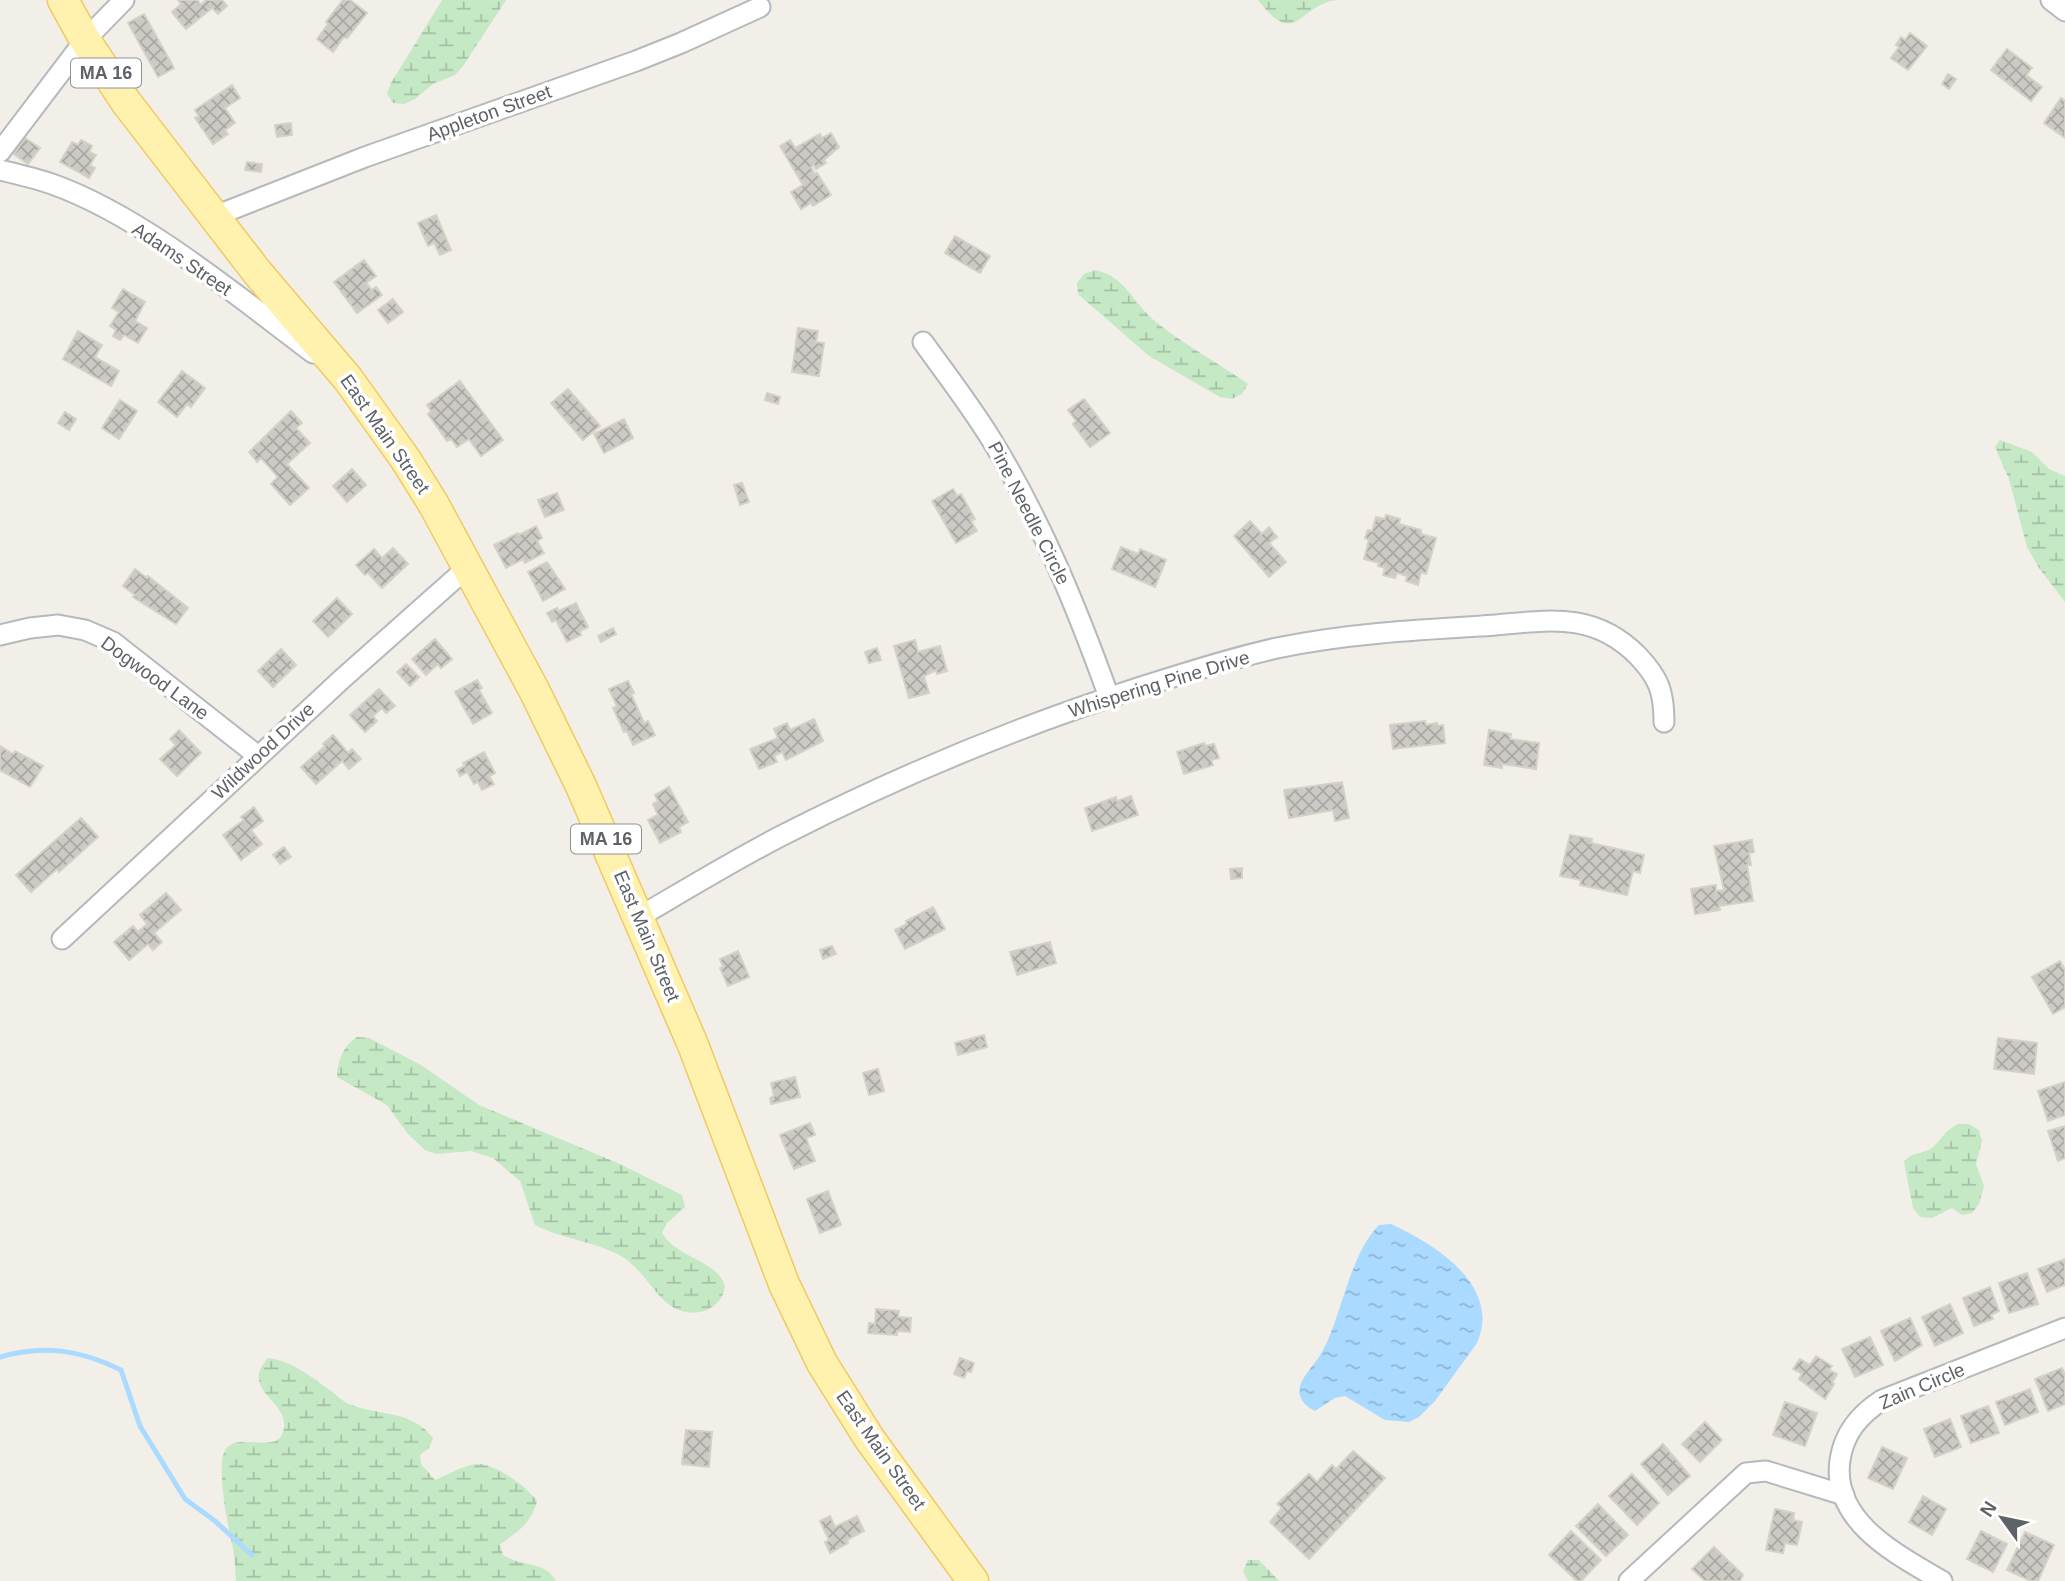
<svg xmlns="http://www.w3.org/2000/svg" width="2065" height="1581" viewBox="0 0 2065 1581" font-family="Helvetica,sans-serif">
	<defs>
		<pattern id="wetland-marsh" width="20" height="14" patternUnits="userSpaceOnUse" patternTransform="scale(1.75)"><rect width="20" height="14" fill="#c5e8c5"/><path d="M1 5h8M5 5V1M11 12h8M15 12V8" fill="none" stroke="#a3c0a4"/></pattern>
		<pattern id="water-ripples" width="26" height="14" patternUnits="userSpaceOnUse" patternTransform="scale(1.75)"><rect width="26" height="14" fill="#aadaff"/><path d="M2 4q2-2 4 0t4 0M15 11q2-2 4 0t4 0" fill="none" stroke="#8eb4d2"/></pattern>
		<pattern id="building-cross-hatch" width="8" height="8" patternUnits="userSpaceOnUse" patternTransform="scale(1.75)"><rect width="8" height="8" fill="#cccac5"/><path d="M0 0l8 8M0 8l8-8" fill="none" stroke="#a9a8a4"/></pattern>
	</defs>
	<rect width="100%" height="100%" fill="#f1efe8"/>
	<g fill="url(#wetland-marsh)">
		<path d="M442 0H506L463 66 455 75 433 84 415 99 404 104 393 103 387 94 391 83Z"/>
		<path d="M1258 0H1337C1298 4 1297 51 1258 0Z"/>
		<path d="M1095 270C1126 276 1134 305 1156 322 1185 345 1218 363 1248 384L1242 394 1232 399 1220 397 1149 356 1078 294 1077 283 1084 274Z"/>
		<path d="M2000 440 2032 452 2049 469 2065 476V602L2039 568 2027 547 2009 479 1995 447Z"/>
		<path d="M357 1037 369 1038 421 1065 479 1105 620 1164 682 1195 685 1207 667 1223 662 1233C675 1256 715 1261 724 1283 726 1290 723 1296 718 1302 713 1307 707 1311 700 1312 660 1318 651 1273 621 1256 594 1241 562 1239 535 1225L520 1181 493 1158 471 1151 436 1154 425 1150 408 1134 387 1105 337 1077C337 1061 343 1046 357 1037Z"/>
		<path d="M1958 1124H1969L1979 1130 1982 1141 1976 1164 1984 1186 1979 1204 1972 1213 1962 1215 1952 1208 1932 1218 1920 1217 1913 1208 1904 1162C1915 1149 1922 1156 1933 1147 1943 1138 1944 1131 1958 1124Z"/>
		<path d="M268 1358C293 1361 311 1377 331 1391 336 1395 342 1401 349 1404 377 1416 411 1409 433 1438L429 1448 420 1455 421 1464 435 1480C448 1475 463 1465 477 1464 495 1463 527 1487 537 1501 532 1522 518 1532 500 1544L503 1555C520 1567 545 1560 556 1581H236C235 1569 235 1555 232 1544 228 1526 215 1463 226 1449 240 1430 281 1458 284 1427 287 1399 239 1390 268 1358Z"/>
		<path d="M1248 1560H1259L1279 1581H1248L1243 1571Z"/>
	</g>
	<path fill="url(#water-ripples)" d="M1391 1224C1435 1244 1502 1286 1477 1343L1435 1401 1419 1417 1409 1422 1385 1420 1345 1396 1335 1398 1315 1411C1305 1406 1297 1398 1300 1386 1304 1374 1315 1364 1321 1354 1342 1317 1349 1255 1379 1225Z"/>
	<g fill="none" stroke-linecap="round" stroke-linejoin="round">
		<path stroke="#aadaff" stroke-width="5" d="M0 1357C43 1344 81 1350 121 1370L140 1426 185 1499 215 1521 252 1555"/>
	</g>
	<g fill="url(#building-cross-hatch)" stroke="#d6d1c6" stroke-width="2">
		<path d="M178 0H197L201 5 206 0H222L227 6 218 14 212 8 186 29 172 12 181 4Z"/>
		<path d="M343 0H350L367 13 347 38 344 37 333 52 317 39 328 24 326 22Z"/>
		<path d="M144 14 174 68 158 77 128 23Z"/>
		<path d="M1910 33 1927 46 1908 70 1891 58 1899 47 1896 45 1901 37 1905 40Z"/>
		<path d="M2007 49 2032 68 2026 75 2042 87 2031 101 1991 70Z"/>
		<path d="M1948 74 1956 79 1949 89 1942 84Z"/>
		<path d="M232 85 240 98 225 108 235 123 225 130 228 134 213 144 195 118 199 116 195 110Z"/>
		<path d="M2061 98 2065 101V138L2044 123Z"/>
		<path d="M291 123 292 135 277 137 275 125Z"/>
		<path d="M831 133 839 147 824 160 826 163 816 169 814 165 811 167 815 174 817 173 831 195 813 206 811 203 801 209 791 192 803 185 780 146 790 140 795 148 820 134 822 138Z"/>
		<path d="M25 138 40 148 28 164 14 154Z"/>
		<path d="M81 140 92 146 89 152 96 155 90 165 95 168 89 178 60 162 72 142 78 145Z"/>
		<path d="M247 162 262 164 261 172 245 170Z"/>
		<path d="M436 215 451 250 440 255 434 243 428 246 418 223Z"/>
		<path d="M955 236 990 256 980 273 945 253Z"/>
		<path d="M364 260 376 276 366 283 372 290 376 287 382 295 357 313 334 282Z"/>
		<path d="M123 289 145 302 135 321 147 328 138 343 124 335 120 340 113 336 116 330 110 326 119 312 112 308Z"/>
		<path d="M393 299 403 312 388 323 378 310Z"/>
		<path d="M798 328 818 331 816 342 824 343 819 376 792 372Z"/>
		<path d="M78 331 102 345 95 357 119 371 111 386 63 359Z"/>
		<path d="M182 371 205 388 191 407 187 404 177 417 158 402Z"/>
		<path d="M460 381 503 440 481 456 469 439 457 447 451 439 447 441 428 414 431 411 427 405Z"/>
		<path d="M568 389 600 426 583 440 551 403Z"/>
		<path d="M767 393 780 397 778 404 765 400Z"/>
		<path d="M1084 399 1110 433 1090 447 1073 424 1076 421 1068 410Z"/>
		<path d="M120 400 137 411 119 439 102 428Z"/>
		<path d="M291 411 302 423 296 428 310 443 287 464 309 488 290 505 271 484 278 477 261 458 257 462 249 452Z"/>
		<path d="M65 412 76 419 69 430 58 423Z"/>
		<path d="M624 419 633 438 604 453 594 434Z"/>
		<path d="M352 469 366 485 347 502 333 486Z"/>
		<path d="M742 483 749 502 740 505 734 485Z"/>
		<path d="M953 489 957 496 961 494 975 519 971 521 977 531 956 543 932 501Z"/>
		<path d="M557 493 564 510 545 517 538 500Z"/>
		<path d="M1386 515 1400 519 1399 524 1421 530V534L1436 538 1426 574 1421 572 1418 585 1406 581 1407 576 1397 573 1395 578 1383 575 1385 568 1378 566 1379 563 1364 559 1369 540 1365 538 1368 530 1372 531 1376 517 1385 519Z"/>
		<path d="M1250 521 1262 534 1269 527 1277 537 1269 543 1286 562 1269 577 1234 536Z"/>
		<path d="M536 526 542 538 537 541 544 553 525 563 523 559 506 568 494 545 518 533 519 535Z"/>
		<path d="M1121 547 1138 554 1140 549 1166 560 1155 587 1112 569Z"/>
		<path d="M393 548 408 564 382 588 368 573 365 575 356 565 374 549 382 558Z"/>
		<path d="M547 562 565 589 543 601 528 572Z"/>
		<path d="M135 569 147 578 148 576 188 608 176 624 133 597 135 595 123 586Z"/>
		<path d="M337 598 352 614 328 637 313 621Z"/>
		<path d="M576 603 588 627 580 631 581 635 567 642 556 620 552 622 547 613 557 608 559 611Z"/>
		<path d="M613 628 616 634 601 642 598 636Z"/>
		<path d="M435 639 452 659 441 668 438 664 426 675 412 659Z"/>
		<path d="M915 640 918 652 940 646 947 671 937 674 936 670 924 676 929 693 909 698 894 646Z"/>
		<path d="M877 648 881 660 869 663 865 652Z"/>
		<path d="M281 649 296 665 273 687 258 671Z"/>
		<path d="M406 664 419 677 410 686 397 672Z"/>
		<path d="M477 680 482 688 479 690 492 713 473 724 455 692Z"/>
		<path d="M628 681 634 693 631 694 644 723 648 721 655 735 633 745 627 731 624 732 613 708 617 706 609 689Z"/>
		<path d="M379 689 395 706 386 713 382 708 373 716 377 721 365 732 350 715Z"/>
		<path d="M814 719 823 741 786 760 782 752 774 756 777 762 759 769 750 749 778 738 774 729 787 723 790 730Z"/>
		<path d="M1425 721 1426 725 1437 723 1438 726 1443 725 1445 743 1393 749 1390 725Z"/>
		<path d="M179 730 201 753 177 776 160 759 176 745 170 739Z"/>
		<path d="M1489 730 1511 734 1510 739 1539 743 1536 769 1502 764V768L1484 765Z"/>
		<path d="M333 735 348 753 352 749 361 759 349 769 342 761 316 784 301 767 325 746 323 744Z"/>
		<path d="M1204 743 1205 746 1214 744 1219 758 1211 760 1213 765 1184 774 1177 752Z"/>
		<path d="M0 746 13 754 15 751 43 766 30 787 0 770Z"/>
		<path d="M484 752 495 773 489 776 494 784 482 790 478 782 474 784 467 772 460 776 457 770 465 766 463 763Z"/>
		<path d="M1342 782 1349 818 1335 821 1333 810 1289 818 1284 790Z"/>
		<path d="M669 787 688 822 679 827 681 832 660 843 648 820 658 815 653 804 658 801 655 795Z"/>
		<path d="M1131 796 1138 815 1092 831 1085 808 1116 797 1117 801Z"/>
		<path d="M254 807 263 821 251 830 262 844 241 860 223 835 244 820 241 817Z"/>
		<path d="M81 818 98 837 59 872 57 869 31 892 16 875Z"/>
		<path d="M1570 835 1592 839 1591 843 1644 855 1640 873 1633 871 1627 895 1580 885 1581 880 1560 876Z"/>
		<path d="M1752 840 1754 852 1749 853 1751 865H1747L1753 901 1719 906 1720 910 1695 914 1691 889 1716 885V891L1724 890 1714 846Z"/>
		<path d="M284 847 291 857 280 864 273 855Z"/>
		<path d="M1242 868V878L1231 879 1230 869Z"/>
		<path d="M166 893 181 910 154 933 162 942 153 950 148 944 129 960 114 942 133 926 138 932 147 924 140 915Z"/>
		<path d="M933 907 945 929 905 949 895 930 907 924 906 921Z"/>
		<path d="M1050 942 1056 963 1017 975 1010 952Z"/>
		<path d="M832 946 836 954 823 959 820 950Z"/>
		<path d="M738 951 749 977 728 986 720 968 723 967 720 959Z"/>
		<path d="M2060 961 2065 970V1007L2053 1014 2032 977Z"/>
		<path d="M984 1035 987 1047 958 1055 955 1043Z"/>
		<path d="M1998 1038 2037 1043 2034 1074 1994 1069Z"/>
		<path d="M878 1069 884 1091 869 1095 863 1073Z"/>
		<path d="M795 1077 800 1097 771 1104 770 1098 774 1096 771 1083Z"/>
		<path d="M2065 1082V1115L2048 1121 2038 1091Z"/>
		<path d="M810 1123 815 1135 806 1138 815 1161 794 1169 780 1135Z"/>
		<path d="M2065 1126V1158L2058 1161 2048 1131Z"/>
		<path d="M828 1191 841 1225 820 1233 807 1199Z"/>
		<path d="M2065 1259V1285L2047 1292 2038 1269Z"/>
		<path d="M2027 1273 2038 1304 2009 1313 1999 1283Z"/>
		<path d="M1990 1287 1999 1311 1991 1315 1993 1319 1974 1326 1963 1298Z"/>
		<path d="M1950 1304 1963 1333 1935 1346 1922 1317Z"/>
		<path d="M876 1309 899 1311 898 1317 911 1318 910 1332 897 1331V1335L868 1333 869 1323 875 1324Z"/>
		<path d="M1910 1318 1922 1345 1895 1361 1881 1331Z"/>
		<path d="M1870 1337 1883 1365 1855 1377 1842 1349Z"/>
		<path d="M1816 1356 1832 1366 1829 1370 1837 1374 1832 1383 1834 1384 1825 1399 1799 1379 1802 1374 1793 1369 1800 1359 1810 1365Z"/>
		<path d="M960 1358 974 1363 971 1372 967 1371 964 1378 954 1374Z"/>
		<path d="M2062 1368 2065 1375V1404L2048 1411 2035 1379Z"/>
		<path d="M2030 1389 2038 1412 2005 1425 1996 1402Z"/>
		<path d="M1785 1402 1817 1413 1805 1446 1773 1435Z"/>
		<path d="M1988 1406 1999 1433 1971 1443 1961 1416Z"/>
		<path d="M1950 1419 1961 1447 1935 1457 1924 1429Z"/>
		<path d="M1705 1422 1722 1440 1700 1462 1682 1444Z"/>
		<path d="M686 1430 712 1432 709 1467 682 1464Z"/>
		<path d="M1663 1444 1690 1476 1668 1495 1641 1464Z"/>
		<path d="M1882 1447 1907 1458 1893 1489 1868 1478Z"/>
		<path d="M1353 1451 1385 1478 1309 1559 1270 1522 1282 1508 1277 1504 1309 1474 1317 1482 1332 1465 1336 1469Z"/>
		<path d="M1632 1474 1659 1503 1637 1525 1609 1496Z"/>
		<path d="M1923 1496 1946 1509 1932 1535 1909 1522Z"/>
		<path d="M1598 1504 1628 1535 1606 1556 1576 1526Z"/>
		<path d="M1775 1509 1794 1513 1793 1520 1802 1522 1797 1545 1785 1543 1783 1553 1766 1550Z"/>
		<path d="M830 1516 835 1527 857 1516 864 1531 847 1540 848 1543 830 1553 825 1542 829 1540 820 1521Z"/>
		<path d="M1571 1531 1601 1560 1581 1581H1577L1549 1555Z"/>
		<path d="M1981 1531 2007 1544 1993 1572 1967 1559Z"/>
		<path d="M2025 1532 2054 1545 2038 1581H2031L2007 1570Z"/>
		<path d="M1714 1547 1743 1575 1740 1581H1705L1692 1569Z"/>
	</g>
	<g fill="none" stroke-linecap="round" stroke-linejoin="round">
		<defs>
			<g id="street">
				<path d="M2051 0 2065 11"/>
				<path d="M0 152 85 40 124 0"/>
				<path d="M0 170C17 174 35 178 52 184 142 216 237 296 313 353"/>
				<path d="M215 216 365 157 636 61 681 43 760 7"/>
				<path d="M923 342C946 374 970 405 991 439 1041 520 1077 608 1109 697"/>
				<path d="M0 635 30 628 58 625 85 630 113 642 258 756"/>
				<path d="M639 917C685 890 731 862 779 837 896 777 1019 726 1144 686 1188 672 1232 658 1277 648 1344 634 1414 630 1482 626 1542 622 1591 608 1638 656 1659 678 1664 692 1664 722"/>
				<path d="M62 939 342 679 468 567"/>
				<path d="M1629 1581 1746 1473 1766 1471 1844 1495"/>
				<path d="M1942 1581C1898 1555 1831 1522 1840 1460 1844 1433 1859 1415 1882 1400L2065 1328"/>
			</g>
			<path id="primary" d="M63 0 85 40 126 102 257 272 348 379 406 460 434 505 534 690 581 786 693 1045 784 1284 822 1363 869 1438 973 1581"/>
		</defs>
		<use href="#street" stroke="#b5b8bc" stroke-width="23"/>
		<use href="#primary" stroke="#f2c960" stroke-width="33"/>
		<use href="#street" stroke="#fff" stroke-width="19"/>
		<use href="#primary" stroke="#fff2af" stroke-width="30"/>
	</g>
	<g text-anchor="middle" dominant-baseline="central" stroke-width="7" stroke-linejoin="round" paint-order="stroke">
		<g fill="#fff" stroke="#8f9295" stroke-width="2">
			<rect x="71" y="58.5" width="70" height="29" rx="5"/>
			<rect x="571" y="824.5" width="70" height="29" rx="5"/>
		</g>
		<g font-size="18" font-weight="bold" fill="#5f6368">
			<text x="106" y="73">MA 16</text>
			<text x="606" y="839">MA 16</text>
		</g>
		<g font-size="19" fill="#5f6368" stroke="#fff">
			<text transform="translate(489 113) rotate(-20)">Appleton Street</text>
			<text transform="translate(182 259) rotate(34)">Adams Street</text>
			<text transform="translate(385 434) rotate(55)">East Main Street</text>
			<text transform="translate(1029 513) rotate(63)">Pine Needle Circle</text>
			<text transform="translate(155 678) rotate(36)">Dogwood Lane</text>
			<text transform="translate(1159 684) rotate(-17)">Whispering Pine Drive</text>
			<text transform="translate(263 751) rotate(-43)">Wildwood Drive</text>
			<text transform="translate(647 936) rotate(67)">East Main Street</text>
			<text transform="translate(1922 1386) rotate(-23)">Zain Circle</text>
			<text transform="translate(881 1450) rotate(55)">East Main Street</text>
		</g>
	</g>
	<g transform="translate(2002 1518) rotate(303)" stroke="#ffffff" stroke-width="5" paint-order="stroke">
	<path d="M0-5L12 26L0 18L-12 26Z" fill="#5f6368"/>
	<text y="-10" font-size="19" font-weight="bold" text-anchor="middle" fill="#5f6368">N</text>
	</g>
</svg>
